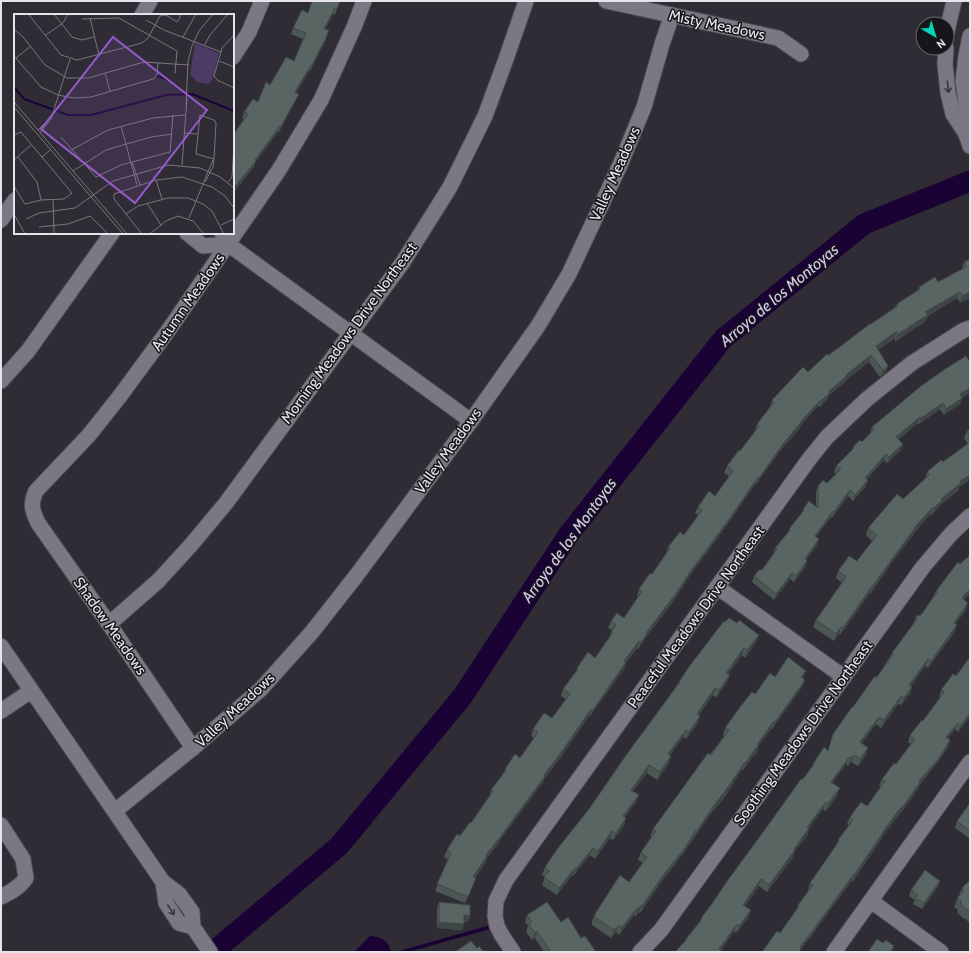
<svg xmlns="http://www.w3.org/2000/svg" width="971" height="953" viewBox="0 0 971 953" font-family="Cabin,sans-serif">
	<rect width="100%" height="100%" fill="#2f2c35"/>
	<path fill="#1b0234" d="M370 936C382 937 388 940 391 952H354Z"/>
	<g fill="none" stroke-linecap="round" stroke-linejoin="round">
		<path stroke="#1b0234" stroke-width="3.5" d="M402 952 494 926"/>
		<path stroke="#1b0234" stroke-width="21" d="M213 952 339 846 462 697 569 534 723 339 864 224 970 181"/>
		<defs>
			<g id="minor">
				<path d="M606 1 778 38 801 54"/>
				<path d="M142 15 150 1"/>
				<path d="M947 31 954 1"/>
				<path d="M946 48 945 64 948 93 953 114 966 134 970 146"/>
				<path d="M233 57 249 32 262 1"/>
				<path d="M966 134 967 110 963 81 966 56 970 36"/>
				<path d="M1 220 15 200"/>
				<path d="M187 233 203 246 228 244"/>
				<path d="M222 233 228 244 471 421"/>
				<path d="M1 381 28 351 112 233"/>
				<path d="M717 587 844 677"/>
				<path d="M109 624 158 581 191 545 226 503 403 262 450 187 485 116 506 59 526 1"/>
				<path d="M1 646 163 882 179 894 192 912 193 927 210 952"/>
				<path d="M1 711 31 691"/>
				<path d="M193 748 109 624 38 523C32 510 30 504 36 491L89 435 120 396 170 328 279 170 321 100 354 27 364 1"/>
				<path d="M115 811 193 748 261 689 312 632 356 576 471 421 538 326 569 274 620 165 644 107 662 44 672 15"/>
				<path d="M1 825 23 859 26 878C20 887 11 892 1 897"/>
				<path d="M163 882 166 903 179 923 193 927"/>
				<path d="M871 901 941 952"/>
				<path d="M513 952 501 934 497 926 495 916 496 901 506 880 810 458 827 437 867 399 912 363 964 330 970 328"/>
				<path d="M640 952 646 946 661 930 923 567 951 534 970 516"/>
				<path d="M834 952 970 762"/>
			</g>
		</defs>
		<use href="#minor" stroke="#4d4a53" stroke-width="17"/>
		<use href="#minor" stroke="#7c7883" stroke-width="15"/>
	</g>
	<g fill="#4c5754">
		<path d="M340 1 335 15 333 14 325 29V41L323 47H322L310 71H309L296 93 299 94 296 100 279 132H278L256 161 254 167 233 193V135L244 119 242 118 244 112 258 102 270 85 294 61 303 39 291 34 293 28 308 13Z"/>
		<path d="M970 259V298L960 303 957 298 928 316 925 322 915 328 895 342V338L878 350 888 366 885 373 880 377 869 362 846 380 845 382 828 396 827 399 820 407 818 406 800 426V428L780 451 756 484H755L727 525 688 578 675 599 646 637 638 649 637 648 626 663 624 669 590 716H589L561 757 544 779 543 782 500 840 499 843 487 858 485 863 475 878H476L473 885 465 903 435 891 448 859 444 857 447 850 460 836 471 823 490 797 489 796 491 790 504 773 505 769 520 758 534 738 531 736 533 729 552 718 566 699 561 696 563 689 575 673 577 668 595 658 609 638 612 630 608 628 611 621 624 618 638 597 637 596 639 589 652 574 666 554 668 547 684 535 698 515 695 513 698 507 715 496 729 476 724 473 727 466 740 451 755 431 757 424 770 408V407L772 400 829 355 871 324 895 307 897 304 918 290 919 287 938 282 962 269 964 262Z"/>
		<path d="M921 386 970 393 962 398 960 404 944 415 940 409 919 424 918 423 898 440 901 450 887 463 884 460 867 479 866 486 853 501 848 496 832 518 831 517 816 537 817 545 806 560 807 561 805 567 794 582 790 579 774 600 752 582 754 576 762 570 773 554 775 548 788 534 789 529 802 513 803 509 816 506V492L818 486 827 483 836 474 834 472 836 466 852 450 853 447 862 442 870 433 872 427Z"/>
		<path d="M970 429V480L959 487V490L940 505 939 507 931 515 930 514 914 533 913 535 892 562 871 593H870L840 635 839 634 834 641 813 627 816 620 842 583 836 578 838 571 857 561 872 541 866 535 868 528 903 499 925 479 927 472 968 444 964 438 967 431Z"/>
		<path d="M970 552V593L964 600 966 610 955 624 954 633 928 668 925 666 911 686 912 687 910 694 901 705 898 704 881 728 876 724 862 743 868 748 866 755 858 766 851 762 848 766 846 764 832 783 837 796 826 811 823 809 809 828 807 836 794 852 793 857 767 892 759 886 745 906 748 918 736 933 734 931 721 950 685 941 686 939 699 923 701 918 711 905 727 882 728 880 812 767 813 764 828 750 833 734 853 707 877 677 889 658 892 653 914 623 916 616 921 615 933 597 936 591 960 564 969 557Z"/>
		<path d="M725 622 759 635 756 642 745 658 742 655 728 674 730 675 727 682 716 698 713 695 699 715 698 723 686 739 683 737 670 755 669 763 657 780 647 773 633 791 636 802 625 817 624 826 613 840 610 838 595 859 590 855 573 876 572 875 557 895 542 885 545 877 542 875 545 867 589 809 677 685 679 682Z"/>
		<path d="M970 657V717L958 732 955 729 948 738 950 740 948 747 937 763 919 786 918 789 902 811 896 818 882 837 880 841 853 881 852 880 812 935 801 949 780 933 796 911 798 905 809 890H808L810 883 836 846 838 840 849 825 847 824 850 817 867 806 881 787 879 786 882 779 896 764 911 744 908 742 910 735 923 721 940 698 939 697 941 690 956 676Z"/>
		<path d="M775 677 803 678 805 680 802 687 772 729H771L758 746 756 755 753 756 743 770 742 769 724 798 709 816 694 838 682 855 660 884 640 913 639 912 636 916 634 915 619 935 616 932 611 938 592 925V921L595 914 629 882 643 863 638 860 641 852 651 837H650L653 829 724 736 723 735 725 728 755 694Z"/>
		<path d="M970 803V839L955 828 957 821Z"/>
		<path d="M970 880V924L965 918 964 919 957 912 958 910 954 907 962 888Z"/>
		<path d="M938 887 922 909 913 904 915 900 909 896 911 890Z"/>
		<path d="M439 902 470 916 468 922 464 921 462 930 437 928V908Z"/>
		<path d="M527 915 561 922 581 938 596 952H544L535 938 532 940 526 932 528 926 525 922Z"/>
	</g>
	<g fill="#3e4745">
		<path d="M335 8 333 14 322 35 324 29Z"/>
		<path d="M324 41 322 47 310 71 312 65Z"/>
		<path d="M311 65 309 71 293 98 295 92Z"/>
		<path d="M299 94 296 100 279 132 281 126Z"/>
		<path d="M280 126 278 132 256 162V161L254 167 233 193V189Z"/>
		<path d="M960 292 957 298 928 316 925 322 915 328 895 342 897 335 925 312Z"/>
		<path d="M970 292V298L960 303 962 296Z"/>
		<path d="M897 331 895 338 873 353 876 346Z"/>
		<path d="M871 355 869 362 846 380 845 382 828 396 827 399 820 407 822 400 828 392 846 375Z"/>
		<path d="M888 366 885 373 880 377 883 370Z"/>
		<path d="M970 388V393L958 401 960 394Z"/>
		<path d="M962 398 960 404 944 415 946 409Z"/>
		<path d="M821 400 818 406 800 426V428L780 451 756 484 759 478 783 444 802 420Z"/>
		<path d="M943 403 940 409 919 424 921 418Z"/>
		<path d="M920 417 918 423 894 443 896 437Z"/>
		<path d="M903 444 901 450 887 463 889 457Z"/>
		<path d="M886 454 884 460 863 484 865 478Z"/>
		<path d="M970 475V480L959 487V490L940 505 939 507 931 515 934 508 941 499 960 481Z"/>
		<path d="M758 477 755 484 727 525 688 578 675 599 646 637 638 649 641 642 646 633Z"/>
		<path d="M868 480 866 486 853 501 855 495Z"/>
		<path d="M850 490 848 496 832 518 834 512Z"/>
		<path d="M933 507 930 514 914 533 913 535 892 562 871 593 873 586 895 555 915 527Z"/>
		<path d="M833 511 831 517 812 542 815 536Z"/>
		<path d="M819 539 817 545 803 565 805 559Z"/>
		<path d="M807 561 805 567 794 582 796 576Z"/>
		<path d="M792 573 790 579 774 600 776 594Z"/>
		<path d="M872 586 870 593 840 635 843 628Z"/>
		<path d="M970 589V593L959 605 962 598Z"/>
		<path d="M968 603 966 610 951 630 954 623Z"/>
		<path d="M957 625 954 633 928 668 931 661Z"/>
		<path d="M841 627 839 634 834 641 836 634Z"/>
		<path d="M759 635 756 642 745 658 747 650Z"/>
		<path d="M639 641 637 648 626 663 624 669 590 716 593 710 624 661Z"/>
		<path d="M744 648 742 655 724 680 726 673Z"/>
		<path d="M928 659 925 666 907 692 909 685Z"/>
		<path d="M806 671 803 678 801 677Z"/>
		<path d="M730 675 727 682 716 698 719 690Z"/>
		<path d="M805 680 802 687 772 729 775 722Z"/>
		<path d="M912 687 910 694 901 705 904 698Z"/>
		<path d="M715 688 713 695 694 721 697 714Z"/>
		<path d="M901 696 898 704 881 728 884 720Z"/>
		<path d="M591 709 589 716 561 757 544 779 543 782 500 840 499 843 487 858 485 863 471 884 473 877 486 855 501 836Z"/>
		<path d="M970 713V717L958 732 961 725Z"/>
		<path d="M700 716 698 723 686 739 689 732Z"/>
		<path d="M879 717 876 724 858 749 860 742Z"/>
		<path d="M774 721 771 729 757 748 758 747 756 755 753 756 743 770 746 762 758 743Z"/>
		<path d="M958 723 955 729 944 744 946 737Z"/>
		<path d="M686 730 683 737 666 761 668 754Z"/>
		<path d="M950 740 948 747 937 763 919 786 918 789 902 811 896 818 882 837 880 841 853 881 855 874 882 833Z"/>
		<path d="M868 748 866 755 858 766 860 759Z"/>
		<path d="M854 755 851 762 848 766 851 758Z"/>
		<path d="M671 756 669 763 657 780 660 772Z"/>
		<path d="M849 757 846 764 828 789 831 782Z"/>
		<path d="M745 762 742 769 724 798 709 816 694 838 697 831Z"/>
		<path d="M649 765 647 773 628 797 631 790Z"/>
		<path d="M840 788 837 796 826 811 828 804Z"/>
		<path d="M639 795 636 802 620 823 623 816Z"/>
		<path d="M826 802 823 809 804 834 807 827Z"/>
		<path d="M626 818 624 826 613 840 616 833Z"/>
		<path d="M809 828 807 836 794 852 793 857 767 892 769 885Z"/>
		<path d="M696 830 694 838 682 855 660 884 640 913 642 906 662 877Z"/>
		<path d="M612 831 610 838 595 859 598 851Z"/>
		<path d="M593 848 590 855 573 876 576 869Z"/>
		<path d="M575 868 572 875 557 895 559 888Z"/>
		<path d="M854 874 852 880 812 935 801 949 800 952H799L800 947Z"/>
		<path d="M761 879 759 886 740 912 743 905Z"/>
		<path d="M940 881 938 887 922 909 924 903Z"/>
		<path d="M641 905 639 912 636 916 638 909Z"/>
		<path d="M637 908 634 915 619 935 622 927Z"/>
		<path d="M751 910 748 918 736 933 739 926Z"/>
		<path d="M464 915 470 916 468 922 462 921Z"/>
		<path d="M439 922 464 924 462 930 437 928Z"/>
		<path d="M737 924 734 931 720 952 719 949Z"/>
		<path d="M619 925 616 932 611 938 614 930Z"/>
		<path d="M537 931 535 938 532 940 535 933Z"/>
		<path d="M894 946 892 952H890Z"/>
	</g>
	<g fill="#586562" stroke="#3e4745">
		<path d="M312 1H340L337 9 335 8 324 29 329 30 325 41H324L312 65H311L295 92 299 94 281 126H280L255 160 256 161 233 189V135L248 114 244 112 253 99 258 102 266 82 270 85 286 57 294 61 306 33 293 28 302 10 308 13Z"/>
		<path d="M970 259V292L962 296 960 292 925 312 928 315 918 321 897 335V331L876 346 888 366 883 370 871 355 846 375 847 376 828 392 830 393 822 400H821L802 420V421L783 444 759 478 758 477 730 518 690 572 677 592 646 633 647 634 641 642 639 641 624 661 626 662 593 710 591 709 563 750 544 775 545 776 501 836 486 855 487 856 473 877 476 878 468 897 437 884 451 853 447 850 457 834 460 836 470 822 471 823 493 791 491 790 506 770 505 769 515 754 520 758 538 732 533 729 544 713 552 718 570 694 563 689 578 669 577 668 588 652 595 658 613 632 612 631 616 625 611 621 617 613 624 618 642 591 639 589 650 573 652 574 670 548 668 547 680 532 684 535 702 510 698 507 709 491 715 496 733 471 727 466 739 450 740 451 759 426 757 424 774 402 772 400 803 367 808 372 827 354 829 355 871 323V324L898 306 897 304 920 289 919 287 935 277 938 282 966 267 964 262Z"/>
		<path d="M966 356 970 362V388L960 394 962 398 946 409 943 403 921 418 920 417 896 437 903 444 889 457 886 454 865 478 868 480 855 495 850 490 834 512 833 511 815 536 819 539 805 559 807 561 796 576 792 573 776 594 754 576 759 570H762L777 549 775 548 790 530 789 529 804 510 803 509 809 501 818 508V486L823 480 827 483 841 469 836 466 854 448 853 447 860 440 862 442 874 429 872 427 921 386 945 369Z"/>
		<path d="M970 429V436L967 431Z"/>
		<path d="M970 442V475L960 481 961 483 941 499 942 500 934 508 933 507 915 527V528L895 555 873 586H872L843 628 841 627 836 634 816 620 846 577 838 571 849 556 857 561 877 535 868 528 897 494 903 499 929 475 927 472 941 460 943 462Z"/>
		<path d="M970 555V589L962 598 968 603 954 623 957 625 931 661 928 659 909 685 912 687 904 698 901 696 884 720 879 717 860 742 868 748 860 759 854 755 851 758 849 757 831 782 840 788 828 804 826 802 807 827 809 828 794 849 795 850 769 885 761 879 743 905 751 910 739 926 737 924 719 949 722 951V952H675L687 939H686L702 919 701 918 711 905 728 880 766 828 801 779H803L814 764H813L824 747 828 751 833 734 852 707H853L874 677H877L893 654 892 653 917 619 916 616 921 615 937 592 936 591 958 562 960 564Z"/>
		<path d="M729 618 737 623 739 620 759 635 747 650 744 648 726 673 730 675 719 690 715 688 697 714 700 716 689 732 686 730 668 754 671 756 660 772 649 765 631 790 639 795 623 816 626 818 616 833 612 831 598 851 593 848 576 869 575 868 559 888 544 877 549 871 545 867 558 848 589 809 629 751 680 682H679L688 668 724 621 725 622Z"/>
		<path d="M788 657 806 671 801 677 805 680 775 722 774 721 758 743V747L756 748 746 762H745L726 790 712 808 697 831 696 830 685 848 662 877 642 906 641 905 638 909 637 908 622 927 619 925 614 930 595 917V914L620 875 629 882 647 857 641 852 656 831 653 829 708 753 711 755 729 730 725 728 740 707 752 692 755 694 770 673 775 677Z"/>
		<path d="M970 657V713L961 725 958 723 946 737 950 740 940 757 919 781 920 782 905 804 898 811 882 833V834L855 874H854L814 929 800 947 801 948 799 952H762L777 931 780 933 799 906 798 905 813 885 810 883 839 841 838 840 853 820 850 817 861 802 867 806 885 781 882 779 894 763 896 764 915 739 910 735 922 720 923 721 944 692 941 690 953 674 956 676Z"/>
		<path d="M970 803V831L957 821Z"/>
		<path d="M925 870 940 881 924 903 915 898 918 895 911 890Z"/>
		<path d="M970 880V911L968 909 967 910 960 903 962 902 957 898 964 891 962 888Z"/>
		<path d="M439 902 470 905V916L464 915V924L439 922Z"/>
		<path d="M547 902 561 922 568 917 581 938 585 936 596 952H552V951L551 952 537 931 535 933 529 925 532 922 527 915Z"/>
		<path d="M877 939 883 943 886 940 894 946 890 952H868Z"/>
		<path d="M471 941 477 948 479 946 484 952H455Z"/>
	</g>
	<defs><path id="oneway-shaft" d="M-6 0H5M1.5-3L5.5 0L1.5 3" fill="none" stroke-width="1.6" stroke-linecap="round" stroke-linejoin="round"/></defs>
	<g stroke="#3a383e">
		<use href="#oneway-shaft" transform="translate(948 87) rotate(83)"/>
		<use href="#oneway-shaft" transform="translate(171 910) rotate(58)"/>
	</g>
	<g text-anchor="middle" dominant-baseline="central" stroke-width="3" stroke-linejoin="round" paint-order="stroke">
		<g font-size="15" fill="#e7e5eb" stroke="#161519">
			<text transform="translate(717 25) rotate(12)">Misty Meadows</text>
			<text transform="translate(615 174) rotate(-66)">Valley Meadows</text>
			<text transform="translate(188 302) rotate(-55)">Autumn Meadows</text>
			<text transform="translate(349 333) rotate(-54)">Morning Meadows Drive Northeast</text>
			<text transform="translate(448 451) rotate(-54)">Valley Meadows</text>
			<text transform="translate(696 617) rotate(-54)">Peaceful Meadows Drive Northeast</text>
			<text transform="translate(110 626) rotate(55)">Shadow Meadows</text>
			<text transform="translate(235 710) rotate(-43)">Valley Meadows</text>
			<text transform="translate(803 733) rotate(-54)">Soothing Meadows Drive Northeast</text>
		</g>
		<g font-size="16" font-style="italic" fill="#d7c8f1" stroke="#161519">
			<text transform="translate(779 295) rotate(-40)">Arroyo de los Montoyas</text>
			<text transform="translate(569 540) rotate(-54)">Arroyo de los Montoyas</text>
		</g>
	</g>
	<g transform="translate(14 14)">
		<rect width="220" height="220" fill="#2f2c35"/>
		<path d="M181 29 205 39 199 65 195 70 183 68 176 60Z" fill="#4d3b66"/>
		<path fill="none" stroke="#1b0234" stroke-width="2" d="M143 62 155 66M0 73 10 85 54 101H77L152 81 178 80 220 97"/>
		<path fill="none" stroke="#79767e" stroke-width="1" d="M40 0 58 23 68 26 80 23M15 1 47 41 63 46 128 29 134 24 146 2 158 0M152 1 163 8 166 4 165 0M76 4 85 41M68 5 105 4 163 37 161 59M132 6 150 16 207 38M0 15 10 24 31 51 53 64H74L130 48 175 51M32 21 49 9 54 0M220 21 208 34 200 62 203 66 220 74M169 23 182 0M190 32 196 21 214 0M0 42 27 73 44 81 60 84 77 83 139 65 143 61 144 49M2 44 17 32M205 47 220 53M91 59 96 77M0 88 113 220M172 91 174 47 178 32 185 17 199 0M0 93 109 220M107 112 123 171M24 116 37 103M26 119 37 105 56 45M170 119 183 120M0 121 7 118 58 179 50 185 27 186 11 190 0 172M47 123 82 163 107 151 156 138 159 101M57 136 94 116 139 104 171 101M4 143 23 168 27 186M28 143 37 135M0 146 17 131M118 148 126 171M168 151 173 84M59 157 92 136 137 123 158 120M142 166 148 185M191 168 199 153 200 145 202 109 200 106 186 101 182 140 200 145M214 168 218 163 220 132M39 185 40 220M133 189 147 211M0 200 11 220M112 200 124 192 154 184H174L189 190 198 197 210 220M175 204 199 146M12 205 25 199 61 194 99 167 154 151 186 154 206 163 220 174M207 211 220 205M25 213 54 210 76 202 94 220M128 220 100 185V180L142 166 168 163 198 173 211 182 220 194M136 220 152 207 164 202 179 207 190 220"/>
		<path fill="#965aca" fill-opacity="0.15" stroke="#965aca" stroke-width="2" d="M99 23 193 96 121 189 27 115Z"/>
		<rect width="220" height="220" fill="none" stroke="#e7e5eb" stroke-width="2"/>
	</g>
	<rect width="971" height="953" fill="none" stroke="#e7e5eb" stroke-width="4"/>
	<g transform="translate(935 36) rotate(142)"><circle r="19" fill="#161519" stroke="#6a686d"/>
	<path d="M0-3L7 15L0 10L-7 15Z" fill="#00d5b7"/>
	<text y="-6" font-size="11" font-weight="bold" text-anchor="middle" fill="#e7e5eb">N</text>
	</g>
</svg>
